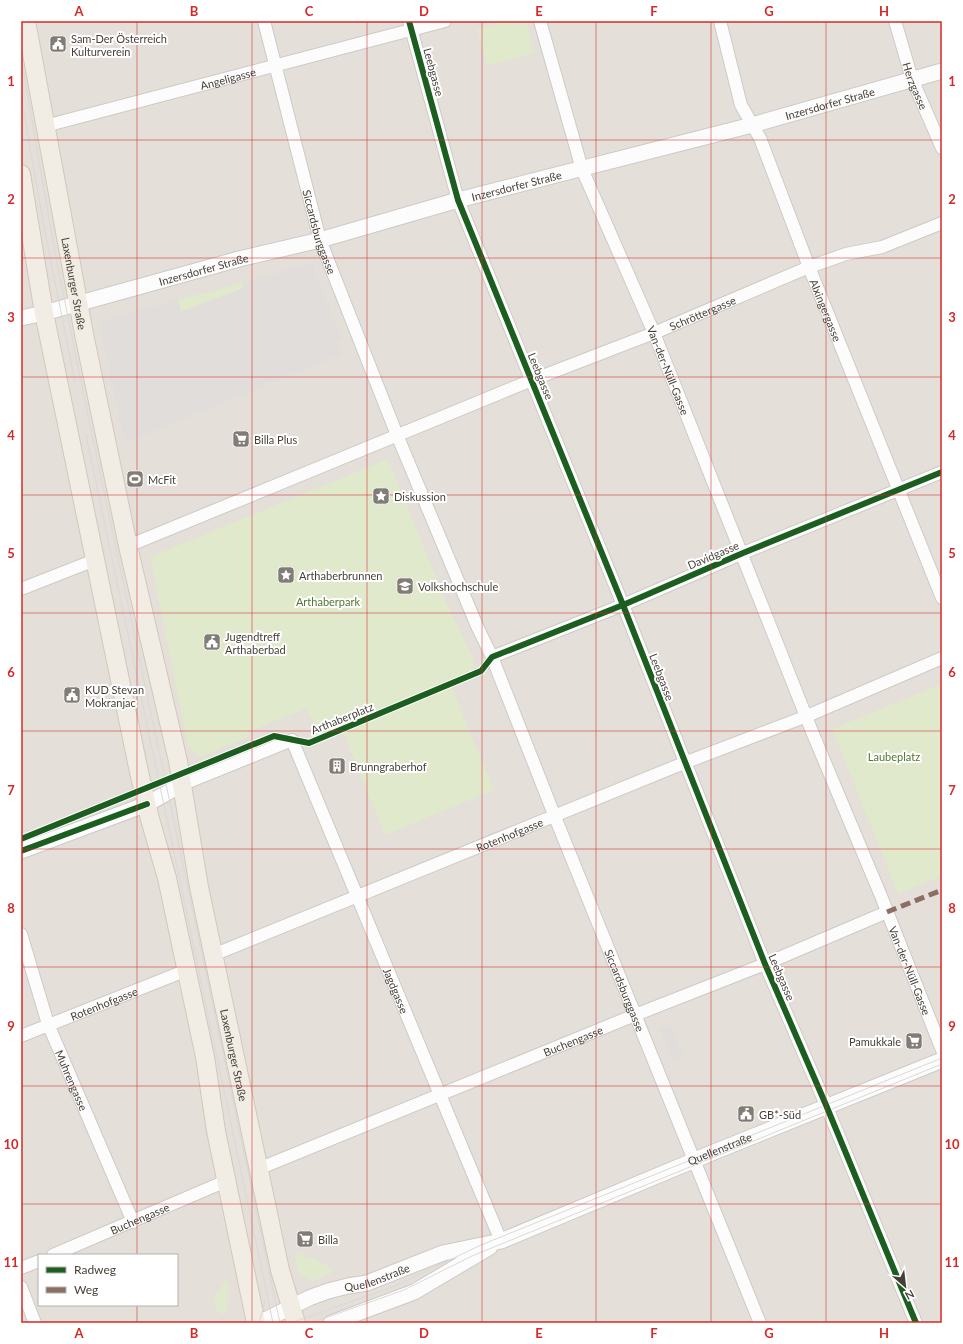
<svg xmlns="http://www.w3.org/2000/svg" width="963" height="1344" viewBox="0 0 963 1344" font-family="Lato,sans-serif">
	<rect width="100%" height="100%" fill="#f0eeeb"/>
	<path fill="#e4dfd9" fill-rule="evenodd" d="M21 21H942V1323H21ZM39 1255H177V1305H39Z"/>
	<g fill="#e0e9cc">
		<path d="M506 21H526L534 53 487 66 477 29Z"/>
		<path d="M242 283 244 288 181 311 178 300Z"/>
		<path d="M388 459 446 602 473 658 474 669 449 681 494 790 385 835 341 727 319 735 307 708 248 732 247 738 199 757 188 746 150 557Z"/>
		<path d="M942 684V876L898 894 832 729Z"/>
		<path d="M298 1251 310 1259 311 1257 333 1268 330 1274 313 1281 298 1273 295 1257Z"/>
		<path d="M226 1280 229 1285 228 1305 225 1315 217 1311 213 1300Z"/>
	</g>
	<g fill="#e0dddb">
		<path d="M312 263 342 338 336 341 342 354 125 443 99 322 178 300 181 311 190 309 244 288 242 283Z"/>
		<path d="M670 1024 684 1057 673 1061 659 1028Z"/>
	</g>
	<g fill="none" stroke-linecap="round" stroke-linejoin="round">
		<defs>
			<g id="minor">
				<path id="s1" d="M264 21 320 240 397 435 477 626 492 657 555 817 760 1323"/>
				<path d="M409 21 458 200 623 605 765 964 826 1105 916 1323"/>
				<path id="s2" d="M540 21 582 169 654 333 813 734 881 896 942 1050"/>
				<path id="s3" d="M720 21 741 105 760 138 809 267 942 598"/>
				<path id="s4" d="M895 21 912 79 942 148"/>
				<path id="s5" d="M45 126 445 21"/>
				<path id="s6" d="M128 546 532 380 654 333 809 267 846 254 882 247 942 223"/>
				<path d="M21 589 95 560"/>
				<path d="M492 657 623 605 743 553 942 472"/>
				<path id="s7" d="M181 785 292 740 501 1241"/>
				<path id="s8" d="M21 934 48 1024 133 1222"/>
				<path id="s9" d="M213 955 684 763 807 716 942 658"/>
				<path id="s10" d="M21 1036 187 970"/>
				<path id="s11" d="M258 1169 635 1015 765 964 887 912"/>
				<path id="s12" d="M53 1255 226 1181"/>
				<path d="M21 1268 39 1261"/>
				<path d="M21 1287 35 1323"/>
			</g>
			<g id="tertiary">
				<path id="s13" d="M21 318 44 313 239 259 320 240 458 200 752 125 942 71"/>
				<path d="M21 851 147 804 181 785"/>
				<path id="s14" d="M259 1323 309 1298 328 1291 348 1286 367 1283 443 1253 501 1241 714 1152 942 1060"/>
				<path d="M331 1323 414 1292 490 1247"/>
			</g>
			<g id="primary">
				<path id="s15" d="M26 21 84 334 128 546 178 761 199 887 280 1270 296 1323"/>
				<path d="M21 174 44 313 139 772 150 819 167 878 205 1057 216 1131 256 1323"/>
			</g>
		</defs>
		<use href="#minor" stroke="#cdcac7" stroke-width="14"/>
		<use href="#tertiary" stroke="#cdcac7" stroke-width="17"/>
		<use href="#primary" stroke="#d2c8ba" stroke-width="20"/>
		<use href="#minor" stroke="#fdfcfc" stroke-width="12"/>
		<use href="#tertiary" stroke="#fdfcfc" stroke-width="15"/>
		<use href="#primary" stroke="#f1ece4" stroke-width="18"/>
		<g stroke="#d9d9d8" stroke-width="1">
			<path d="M21 57 55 253 85 401 280 1323"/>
			<path d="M21 95 42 216 75 382"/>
			<path d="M86 435 273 1323"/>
			<path d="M259 1323 265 1301"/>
			<path id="s16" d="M291 1323 395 1286 481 1245 942 1058"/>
			<path d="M311 1323 404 1290 472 1256 942 1064"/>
		</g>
		<path stroke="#8d6e63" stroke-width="5" stroke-dasharray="10 5" stroke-linecap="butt" d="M887 912 942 890"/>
		<defs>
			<g id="cycleway">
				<path d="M409 21 458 200 623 605 765 964 826 1105 916 1323"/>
				<path d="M21 839 274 736 309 743 481 671 492 657 623 605 743 553 942 472"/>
				<path d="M21 851 147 804"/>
			</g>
		</defs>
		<use href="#cycleway" stroke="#fff" stroke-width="8"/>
		<use href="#cycleway" stroke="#1b5e20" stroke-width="6"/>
	</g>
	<path fill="none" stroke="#d62828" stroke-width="1" stroke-opacity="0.55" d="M137 21V1255M252 21V1323M367 21V1323M482 21V1323M596 21V1323M711 21V1323M826 21V1323M21 140H942M21 258H942M21 377H942M21 495H942M21 613H942M21 731H942M21 849H942M21 967H942M21 1086H942M21 1204H942M137 1305V1323"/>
	<defs>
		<symbol id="civic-square" viewBox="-11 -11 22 22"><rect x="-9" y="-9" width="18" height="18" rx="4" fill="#827c76" stroke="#fff"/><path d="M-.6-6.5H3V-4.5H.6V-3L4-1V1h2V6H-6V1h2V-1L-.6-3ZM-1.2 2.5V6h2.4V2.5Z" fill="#fff"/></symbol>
		<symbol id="supermarket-square" viewBox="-11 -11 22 22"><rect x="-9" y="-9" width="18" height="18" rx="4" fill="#827c76" stroke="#fff"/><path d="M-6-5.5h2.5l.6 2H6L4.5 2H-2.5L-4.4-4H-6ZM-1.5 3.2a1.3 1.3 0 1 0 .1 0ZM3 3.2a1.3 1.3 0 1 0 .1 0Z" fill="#fff"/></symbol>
		<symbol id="stadium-square" viewBox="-11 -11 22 22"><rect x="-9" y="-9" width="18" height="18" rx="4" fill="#827c76" stroke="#fff"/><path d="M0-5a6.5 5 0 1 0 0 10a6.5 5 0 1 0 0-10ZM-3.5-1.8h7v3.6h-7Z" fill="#fff"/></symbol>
		<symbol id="sight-square" viewBox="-11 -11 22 22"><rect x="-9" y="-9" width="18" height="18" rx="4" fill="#827c76" stroke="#fff"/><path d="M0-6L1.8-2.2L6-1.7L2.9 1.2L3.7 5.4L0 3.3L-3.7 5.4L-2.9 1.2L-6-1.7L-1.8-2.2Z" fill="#fff"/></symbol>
		<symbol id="school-square" viewBox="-11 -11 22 22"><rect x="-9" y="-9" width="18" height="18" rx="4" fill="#827c76" stroke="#fff"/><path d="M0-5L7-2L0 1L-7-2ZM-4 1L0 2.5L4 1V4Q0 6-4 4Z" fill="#fff"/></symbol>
		<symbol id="building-square" viewBox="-11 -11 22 22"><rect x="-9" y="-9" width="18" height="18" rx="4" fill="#827c76" stroke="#fff"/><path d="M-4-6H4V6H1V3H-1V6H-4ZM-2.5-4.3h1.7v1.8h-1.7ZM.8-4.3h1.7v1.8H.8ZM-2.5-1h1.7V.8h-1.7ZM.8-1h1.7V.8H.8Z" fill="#fff"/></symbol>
	</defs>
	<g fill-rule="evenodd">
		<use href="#civic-square" x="48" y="34" width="20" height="20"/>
		<use href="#supermarket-square" x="231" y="429" width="20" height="20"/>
		<use href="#stadium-square" x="125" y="469" width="20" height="20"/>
		<use href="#sight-square" x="371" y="486" width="20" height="20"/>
		<use href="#sight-square" x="276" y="565" width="20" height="20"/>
		<use href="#school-square" x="395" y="576" width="20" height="20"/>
		<use href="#civic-square" x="202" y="632" width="20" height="20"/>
		<use href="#civic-square" x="62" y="685" width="20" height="20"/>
		<use href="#building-square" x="327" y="756" width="20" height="20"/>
		<use href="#supermarket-square" x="904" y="1031" width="20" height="20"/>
		<use href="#civic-square" x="736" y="1104" width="20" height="20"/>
		<use href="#supermarket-square" x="295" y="1229" width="20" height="20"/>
	</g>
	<g text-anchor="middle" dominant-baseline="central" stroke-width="4" stroke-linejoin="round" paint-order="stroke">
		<g font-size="11" fill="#463f37" stroke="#fff" text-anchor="start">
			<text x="71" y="38">Sam-Der Österreich<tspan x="71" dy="13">Kulturverein</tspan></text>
			<text x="254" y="439">Billa Plus</text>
			<text x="148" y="479">McFit</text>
			<text x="394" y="496">Diskussion</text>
			<text x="299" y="575">Arthaberbrunnen</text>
			<text x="418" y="586">Volkshochschule</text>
			<text x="225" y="636">Jugendtreff<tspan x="225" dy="13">Arthaberbad</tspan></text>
			<text x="85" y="689">KUD Stevan<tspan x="85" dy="13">Mokranjac</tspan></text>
			<text x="350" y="766">Brunngraberhof</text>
			<text x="901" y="1041" text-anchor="end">Pamukkale</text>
			<text x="759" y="1114">GB*-Süd</text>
			<text x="318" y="1239">Billa</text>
		</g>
		<g font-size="11" fill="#463f37" stroke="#fff">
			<text transform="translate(434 72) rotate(75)">Leebgasse</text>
			<text stroke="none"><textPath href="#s5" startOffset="189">Angeligasse</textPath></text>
			<text stroke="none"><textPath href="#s4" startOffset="68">Herzgasse</textPath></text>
			<text stroke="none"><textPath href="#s13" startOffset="837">Inzersdorfer Straße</textPath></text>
			<text stroke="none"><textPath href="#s13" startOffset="513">Inzersdorfer Straße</textPath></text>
			<text stroke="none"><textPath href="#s1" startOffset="218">Siccardsburggasse</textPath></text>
			<text stroke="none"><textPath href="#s13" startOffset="189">Inzersdorfer Straße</textPath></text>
			<text stroke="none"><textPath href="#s15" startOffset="267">Laxenburger Straße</textPath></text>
			<text stroke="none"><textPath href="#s3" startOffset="309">Alxingergasse</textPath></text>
			<text stroke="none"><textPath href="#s6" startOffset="620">Schröttergasse</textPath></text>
			<text stroke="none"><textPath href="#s2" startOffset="373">Van-der-Nüll-Gasse</textPath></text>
			<text transform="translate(541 376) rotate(68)">Leebgasse</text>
			<text transform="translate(713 555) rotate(-23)">Davidgasse</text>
			<text transform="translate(662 677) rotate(69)">Leebgasse</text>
			<text transform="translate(342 718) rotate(-22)">Arthaberplatz</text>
			<text stroke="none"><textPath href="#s9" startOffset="320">Rotenhofgasse</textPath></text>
			<text stroke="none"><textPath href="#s2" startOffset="1020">Van-der-Nüll-Gasse</textPath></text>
			<text transform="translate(782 977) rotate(67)">Leebgasse</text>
			<text stroke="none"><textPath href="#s1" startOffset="1036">Siccardsburggasse</textPath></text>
			<text stroke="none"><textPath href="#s7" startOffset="391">Jagdgasse</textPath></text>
			<text stroke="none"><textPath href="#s10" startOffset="89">Rotenhofgasse</textPath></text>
			<text stroke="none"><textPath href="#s11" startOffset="340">Buchengasse</textPath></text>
			<text stroke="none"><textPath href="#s15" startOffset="1055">Laxenburger Straße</textPath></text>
			<text stroke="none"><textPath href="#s8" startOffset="155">Muhrengasse</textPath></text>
			<text stroke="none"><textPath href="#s16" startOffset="463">Quellenstraße</textPath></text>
			<text stroke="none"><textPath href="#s12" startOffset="94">Buchengasse</textPath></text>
			<text stroke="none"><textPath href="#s14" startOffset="127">Quellenstraße</textPath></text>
		</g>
		<g font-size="11" fill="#4f762d" stroke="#fff">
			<text x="328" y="601">Arthaberpark</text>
			<text x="894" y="756">Laubeplatz</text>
		</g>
	</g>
	<rect width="963" height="1344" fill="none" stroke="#ffffff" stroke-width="44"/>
	<rect x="38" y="1254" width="140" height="52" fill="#ffffff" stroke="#b5b2af"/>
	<rect x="46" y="1267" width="20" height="6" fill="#1b5e20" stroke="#b5b2af"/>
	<text x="74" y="1274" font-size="12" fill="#463f37">Radweg</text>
	<rect x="46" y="1287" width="20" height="6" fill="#8d6e63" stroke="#b5b2af"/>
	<text x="74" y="1294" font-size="12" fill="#463f37">Weg</text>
	<g transform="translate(905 1286) rotate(152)" stroke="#ffffff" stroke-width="3" paint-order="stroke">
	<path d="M0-3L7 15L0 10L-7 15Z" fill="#463f37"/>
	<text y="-6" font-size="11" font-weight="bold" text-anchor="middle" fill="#463f37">N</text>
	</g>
	<rect x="22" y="22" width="919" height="1300" fill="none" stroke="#d62828" stroke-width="1.5"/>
	<g font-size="13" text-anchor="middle" font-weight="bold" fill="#d62828">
		<text x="79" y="16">A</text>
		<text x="194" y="16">B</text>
		<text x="309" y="16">C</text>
		<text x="424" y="16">D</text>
		<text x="539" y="16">E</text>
		<text x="654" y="16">F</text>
		<text x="769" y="16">G</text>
		<text x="884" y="16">H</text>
		<text x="11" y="86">1</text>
		<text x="952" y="86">1</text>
		<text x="11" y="204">2</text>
		<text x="952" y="204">2</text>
		<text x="11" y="322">3</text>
		<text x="952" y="322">3</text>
		<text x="11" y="440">4</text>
		<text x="952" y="440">4</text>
		<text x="11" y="558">5</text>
		<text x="952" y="558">5</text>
		<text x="11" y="677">6</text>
		<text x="952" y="677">6</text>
		<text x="11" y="795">7</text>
		<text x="952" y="795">7</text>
		<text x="11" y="913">8</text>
		<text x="952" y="913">8</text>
		<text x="11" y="1031">9</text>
		<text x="952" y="1031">9</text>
		<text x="11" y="1149">10</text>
		<text x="952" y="1149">10</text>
		<text x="11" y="1267">11</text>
		<text x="952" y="1267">11</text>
		<text x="79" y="1338">A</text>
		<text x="194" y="1338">B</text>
		<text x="309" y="1338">C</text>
		<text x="424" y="1338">D</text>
		<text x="539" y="1338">E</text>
		<text x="654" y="1338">F</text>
		<text x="769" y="1338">G</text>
		<text x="884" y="1338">H</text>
	</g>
</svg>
